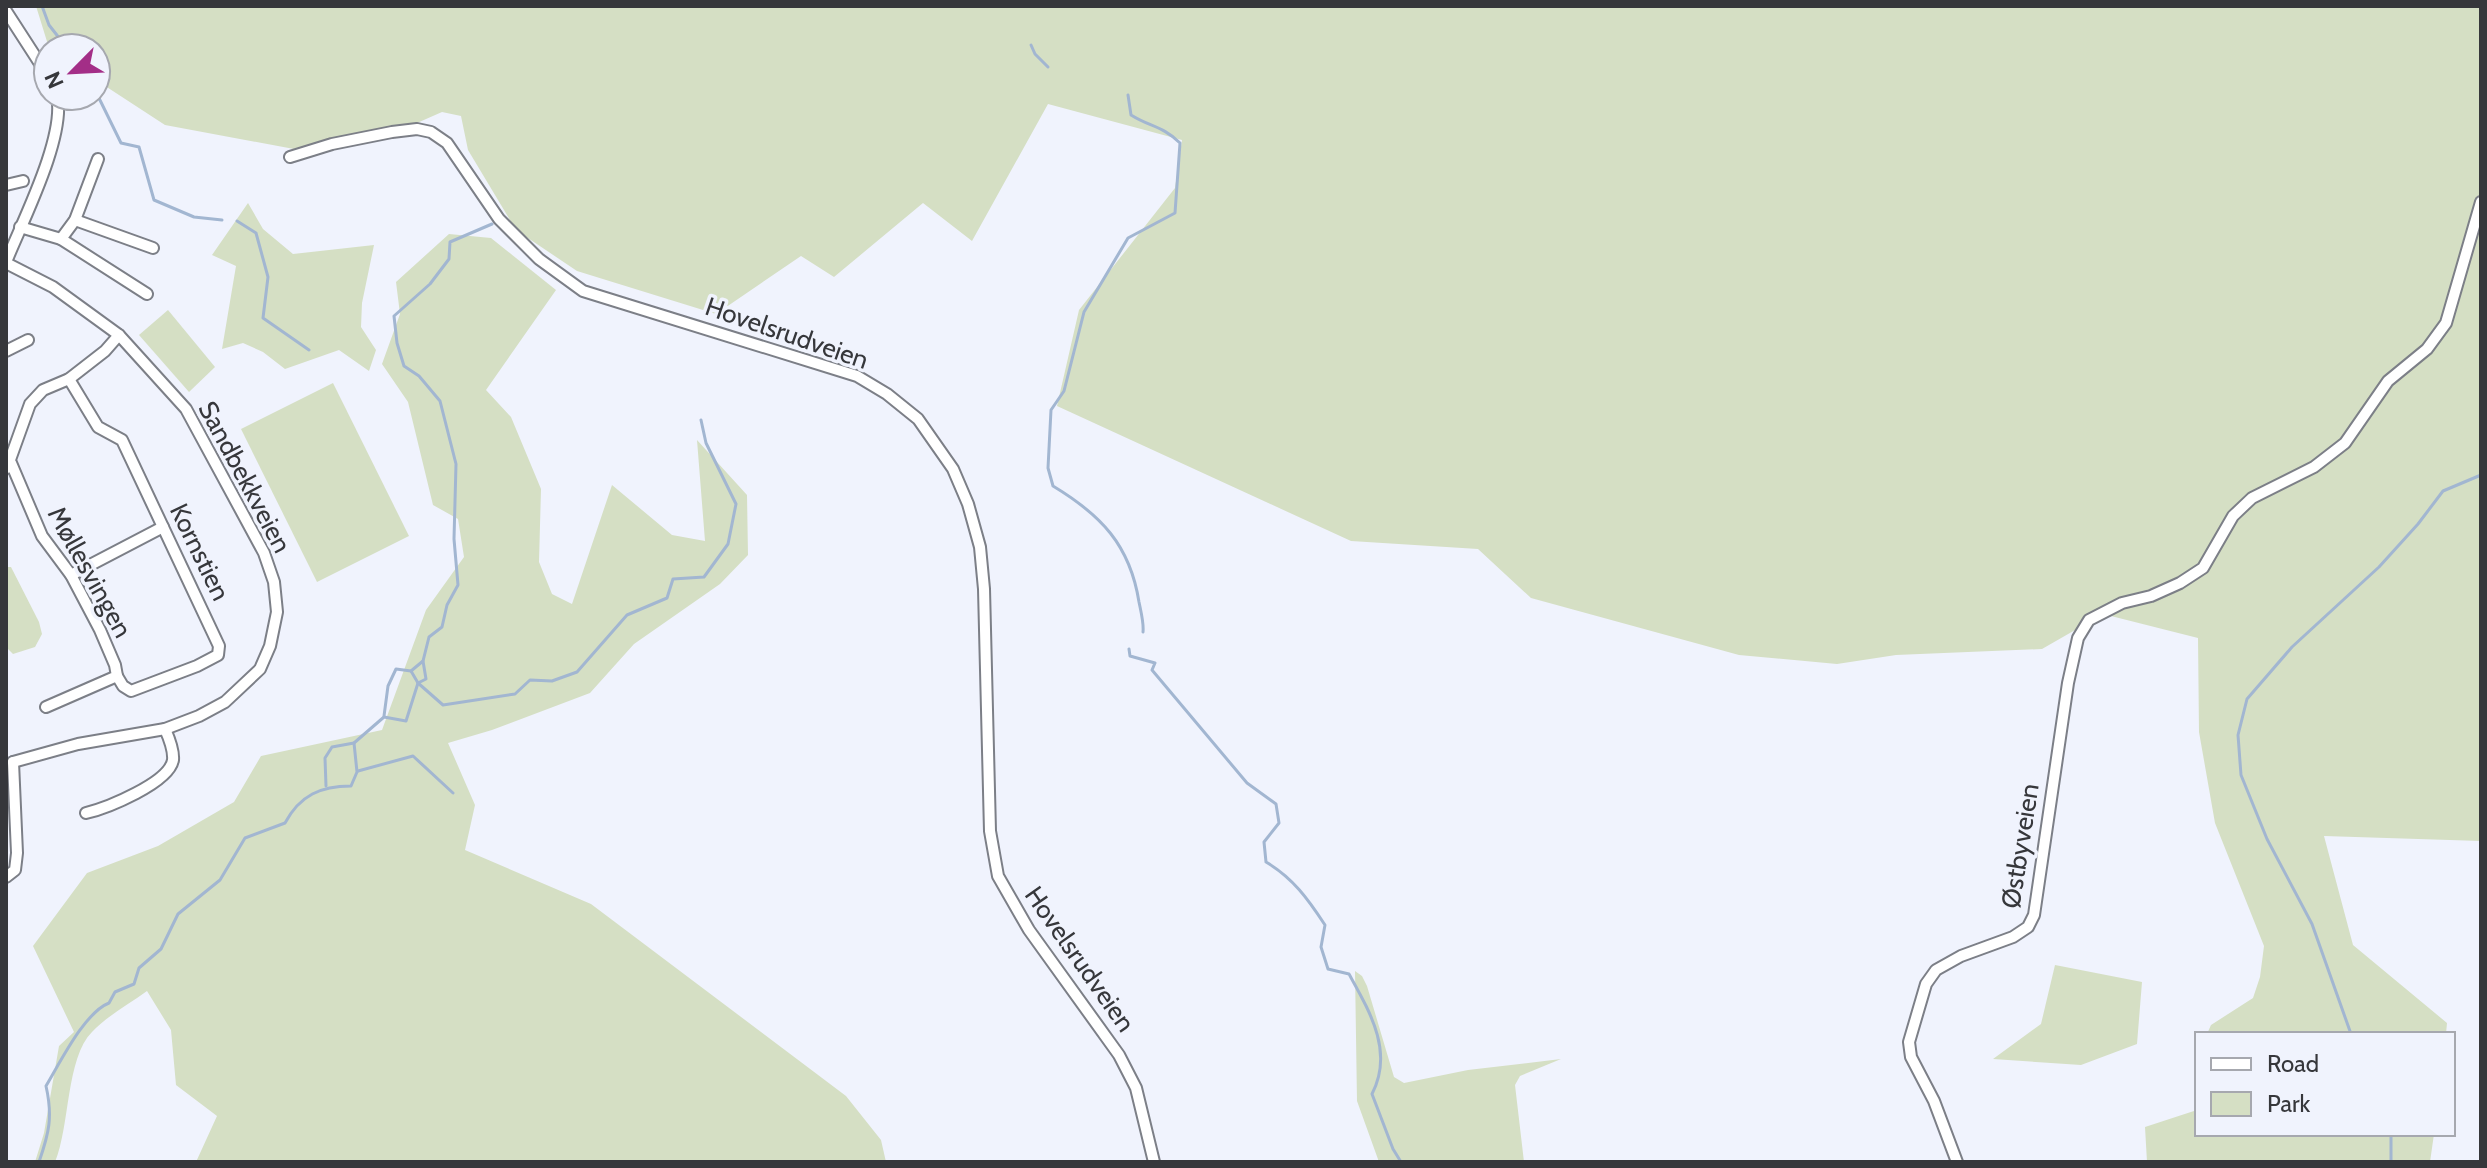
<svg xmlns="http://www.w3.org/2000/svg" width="2487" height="1168" viewBox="0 0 2487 1168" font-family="Cabin,sans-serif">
	<rect width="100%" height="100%" fill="#f0f3fd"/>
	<g fill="#d5dfc4">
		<path d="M36 6H2481V841L2324 836 2353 945 2447 1023 2446 1034H2207L2211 1025 2253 998 2260 977 2264 946 2215 823 2199 732 2198 638 2103 614 2042 649 1896 655 1837 664 1739 655 1531 598 1478 549 1351 541 1057 406 1079 310 1175 188 1182 140 1048 104 972 241 923 203 834 277 801 256 716 314 577 271 516 230 468 150 461 116 442 112 417 123 294 149 165 125 96 80V48H49Z"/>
		<path d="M248 203 263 229 293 254 374 245 362 303 361 327 376 350 369 371 339 350 285 369 263 352 243 343 222 349 236 266 212 255Z"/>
		<path d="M449 234 491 238 556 290 486 390 511 417 541 489 539 562 552 594 572 604 612 485 672 535 705 541 697 440 747 495 748 555 720 584 634 644 590 693 492 730 448 743 475 805 465 850 591 904 846 1096 881 1140 886 1162H196L217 1116 176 1085 171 1030 147 991C129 1004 107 1016 92 1032 66 1058 70 1126 55 1162H35L44 1133 59 1046 74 1032 33 946 87 873 158 846 234 802 261 756 382 730 426 610 464 557 458 519 433 505 408 402 382 364 400 314 396 282Z"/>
		<path d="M168 310 215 367 189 392 139 335Z"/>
		<path d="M333 383 409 536 317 582 241 429Z"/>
		<path d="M6 567H11L39 622 42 634 35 647 13 654 6 647Z"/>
		<path d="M2055 965 2142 982 2137 1044 2081 1065 1993 1059 2041 1024Z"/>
		<path d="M1355 971 1362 976 1367 986 1394 1077 1404 1083 1468 1070 1561 1059 1520 1076 1515 1085 1524 1162H1379L1357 1101Z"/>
		<path d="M2197 1110V1134H2434L2430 1162H2147L2145 1127Z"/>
	</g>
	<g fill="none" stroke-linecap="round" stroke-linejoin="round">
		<g stroke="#a2b6d1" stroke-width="3">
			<path d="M42 6 49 25 67 48"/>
			<path d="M1031 45 1035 54 1048 67"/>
			<path d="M96 92 121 143 139 147 154 200 194 217 222 220"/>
			<path d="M1128 95 1131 115C1150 127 1163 126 1180 143L1175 213 1128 238 1084 312 1064 391 1051 410 1048 468 1053 486C1101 515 1130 545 1139 602 1141 612 1144 623 1143 632"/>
			<path d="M237 221 256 233 268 277 263 318 309 350"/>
			<path d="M1129 649 1130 656 1155 663 1152 670 1247 783 1276 804 1279 823 1264 842 1266 862C1293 878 1308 899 1325 925L1321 947 1328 969 1349 974C1370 1012 1394 1052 1372 1094L1393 1149 1401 1162"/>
			<path d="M411 671 418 683 443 705 515 694 530 680 552 681 577 672 627 615 667 598 673 579 704 577 728 544 736 504 706 443 701 420"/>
			<path d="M384 716 388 686 396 669 411 671 423 661"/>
			<path d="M358 771 413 756 453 793"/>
			<path d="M326 786 325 758 332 747 354 743"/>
			<path d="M2351 1034 2312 924 2267 839 2241 775 2238 735 2247 699 2292 647 2379 567 2418 524 2443 491 2481 475"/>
			<path d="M39 1162C49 1133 53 1117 46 1086 60 1063 84 1013 109 1003L115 992 134 984 139 968 161 949 178 914 220 880 245 838 285 823C300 795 321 786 351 786L357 772 354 743 384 717 406 721 418 683 426 679 423 661 429 637 442 627 447 605 458 585 454 539 456 464 440 401 419 376 404 366 397 343 394 316 430 284 449 259 450 242 492 224"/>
			<path d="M2391 1162V1134"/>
		</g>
		<defs>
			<g id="minor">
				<path d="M6 11 48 76"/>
				<path d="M290 157 332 144 392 132 417 129 431 132 447 143 499 219 539 259 583 291 857 376 887 394 918 419 953 469 968 504 980 547 984 589 990 831 998 876 1029 930 1119 1055 1136 1088 1154 1162"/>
				<path d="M6 185 23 181"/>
				<path d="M75 220 153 248"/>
				<path d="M20 227 61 239 75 220 98 159"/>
				<path d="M61 239 147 294"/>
				<path d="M6 262C22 222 66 137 57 96"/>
				<path d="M6 263 53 287 119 335 186 409 264 553 274 582 277 612 270 646 260 669 225 702 199 716 165 729 78 744 13 762"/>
				<path d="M6 351 28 340"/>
				<path d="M69 379 98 427 122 440 219 646 218 655 197 666 131 691 123 686 117 676"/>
				<path d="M11 463 42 536 71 575 100 630 115 665 117 676 46 707"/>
				<path d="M7 468 30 404 43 390 69 379 105 351 119 335"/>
				<path d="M71 575 163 527"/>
				<path d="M86 813C107 808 169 783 173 760 174 750 169 738 165 729"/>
				<path d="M6 877 15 870 17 853 13 762"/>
				<path d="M1957 1162 1934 1101 1911 1057 1909 1042 1926 984 1936 970 1961 956 2013 937 2028 927 2034 915 2068 683 2078 638 2089 620 2122 603 2151 596 2180 583 2203 568 2233 516 2252 498 2314 467 2345 443 2388 381 2427 349 2446 323 2481 202"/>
			</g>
		</defs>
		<use href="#minor" stroke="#7c7f87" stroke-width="14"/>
		<use href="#minor" stroke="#fff" stroke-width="10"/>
	</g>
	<g text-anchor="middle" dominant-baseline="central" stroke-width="7" stroke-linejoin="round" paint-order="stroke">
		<g font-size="26" fill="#36373b" stroke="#f0f3fd">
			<text transform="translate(787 333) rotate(19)">Hovelsrudveien</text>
			<text transform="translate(245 477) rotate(62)">Sandbekkveien</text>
			<text transform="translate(200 552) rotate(64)">Kornstien</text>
			<text transform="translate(90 572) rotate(61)">Møllesvingen</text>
			<text transform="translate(2020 846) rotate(-81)">Østbyveien</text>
			<text transform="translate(1080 959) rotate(55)">Hovelsrudveien</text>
		</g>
	</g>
	<rect width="2487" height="1168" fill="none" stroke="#36373b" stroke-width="16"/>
	<rect x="2195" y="1032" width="260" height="104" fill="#f0f3fd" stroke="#a6a8af" stroke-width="2"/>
	<rect x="2211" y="1058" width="40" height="12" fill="#ffffff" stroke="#a6a8af" stroke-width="2"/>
	<text x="2267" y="1072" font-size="24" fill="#36373b">Road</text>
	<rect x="2211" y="1092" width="40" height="24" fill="#d5dfc4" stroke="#a6a8af" stroke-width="2"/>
	<text x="2267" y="1112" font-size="24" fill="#36373b">Park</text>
	<g transform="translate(72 72) rotate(246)"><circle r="38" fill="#f0f3fd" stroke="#a6a8af" stroke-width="2"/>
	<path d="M0-6L14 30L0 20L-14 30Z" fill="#a32e87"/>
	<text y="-12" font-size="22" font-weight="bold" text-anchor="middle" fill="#36373b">N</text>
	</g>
</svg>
